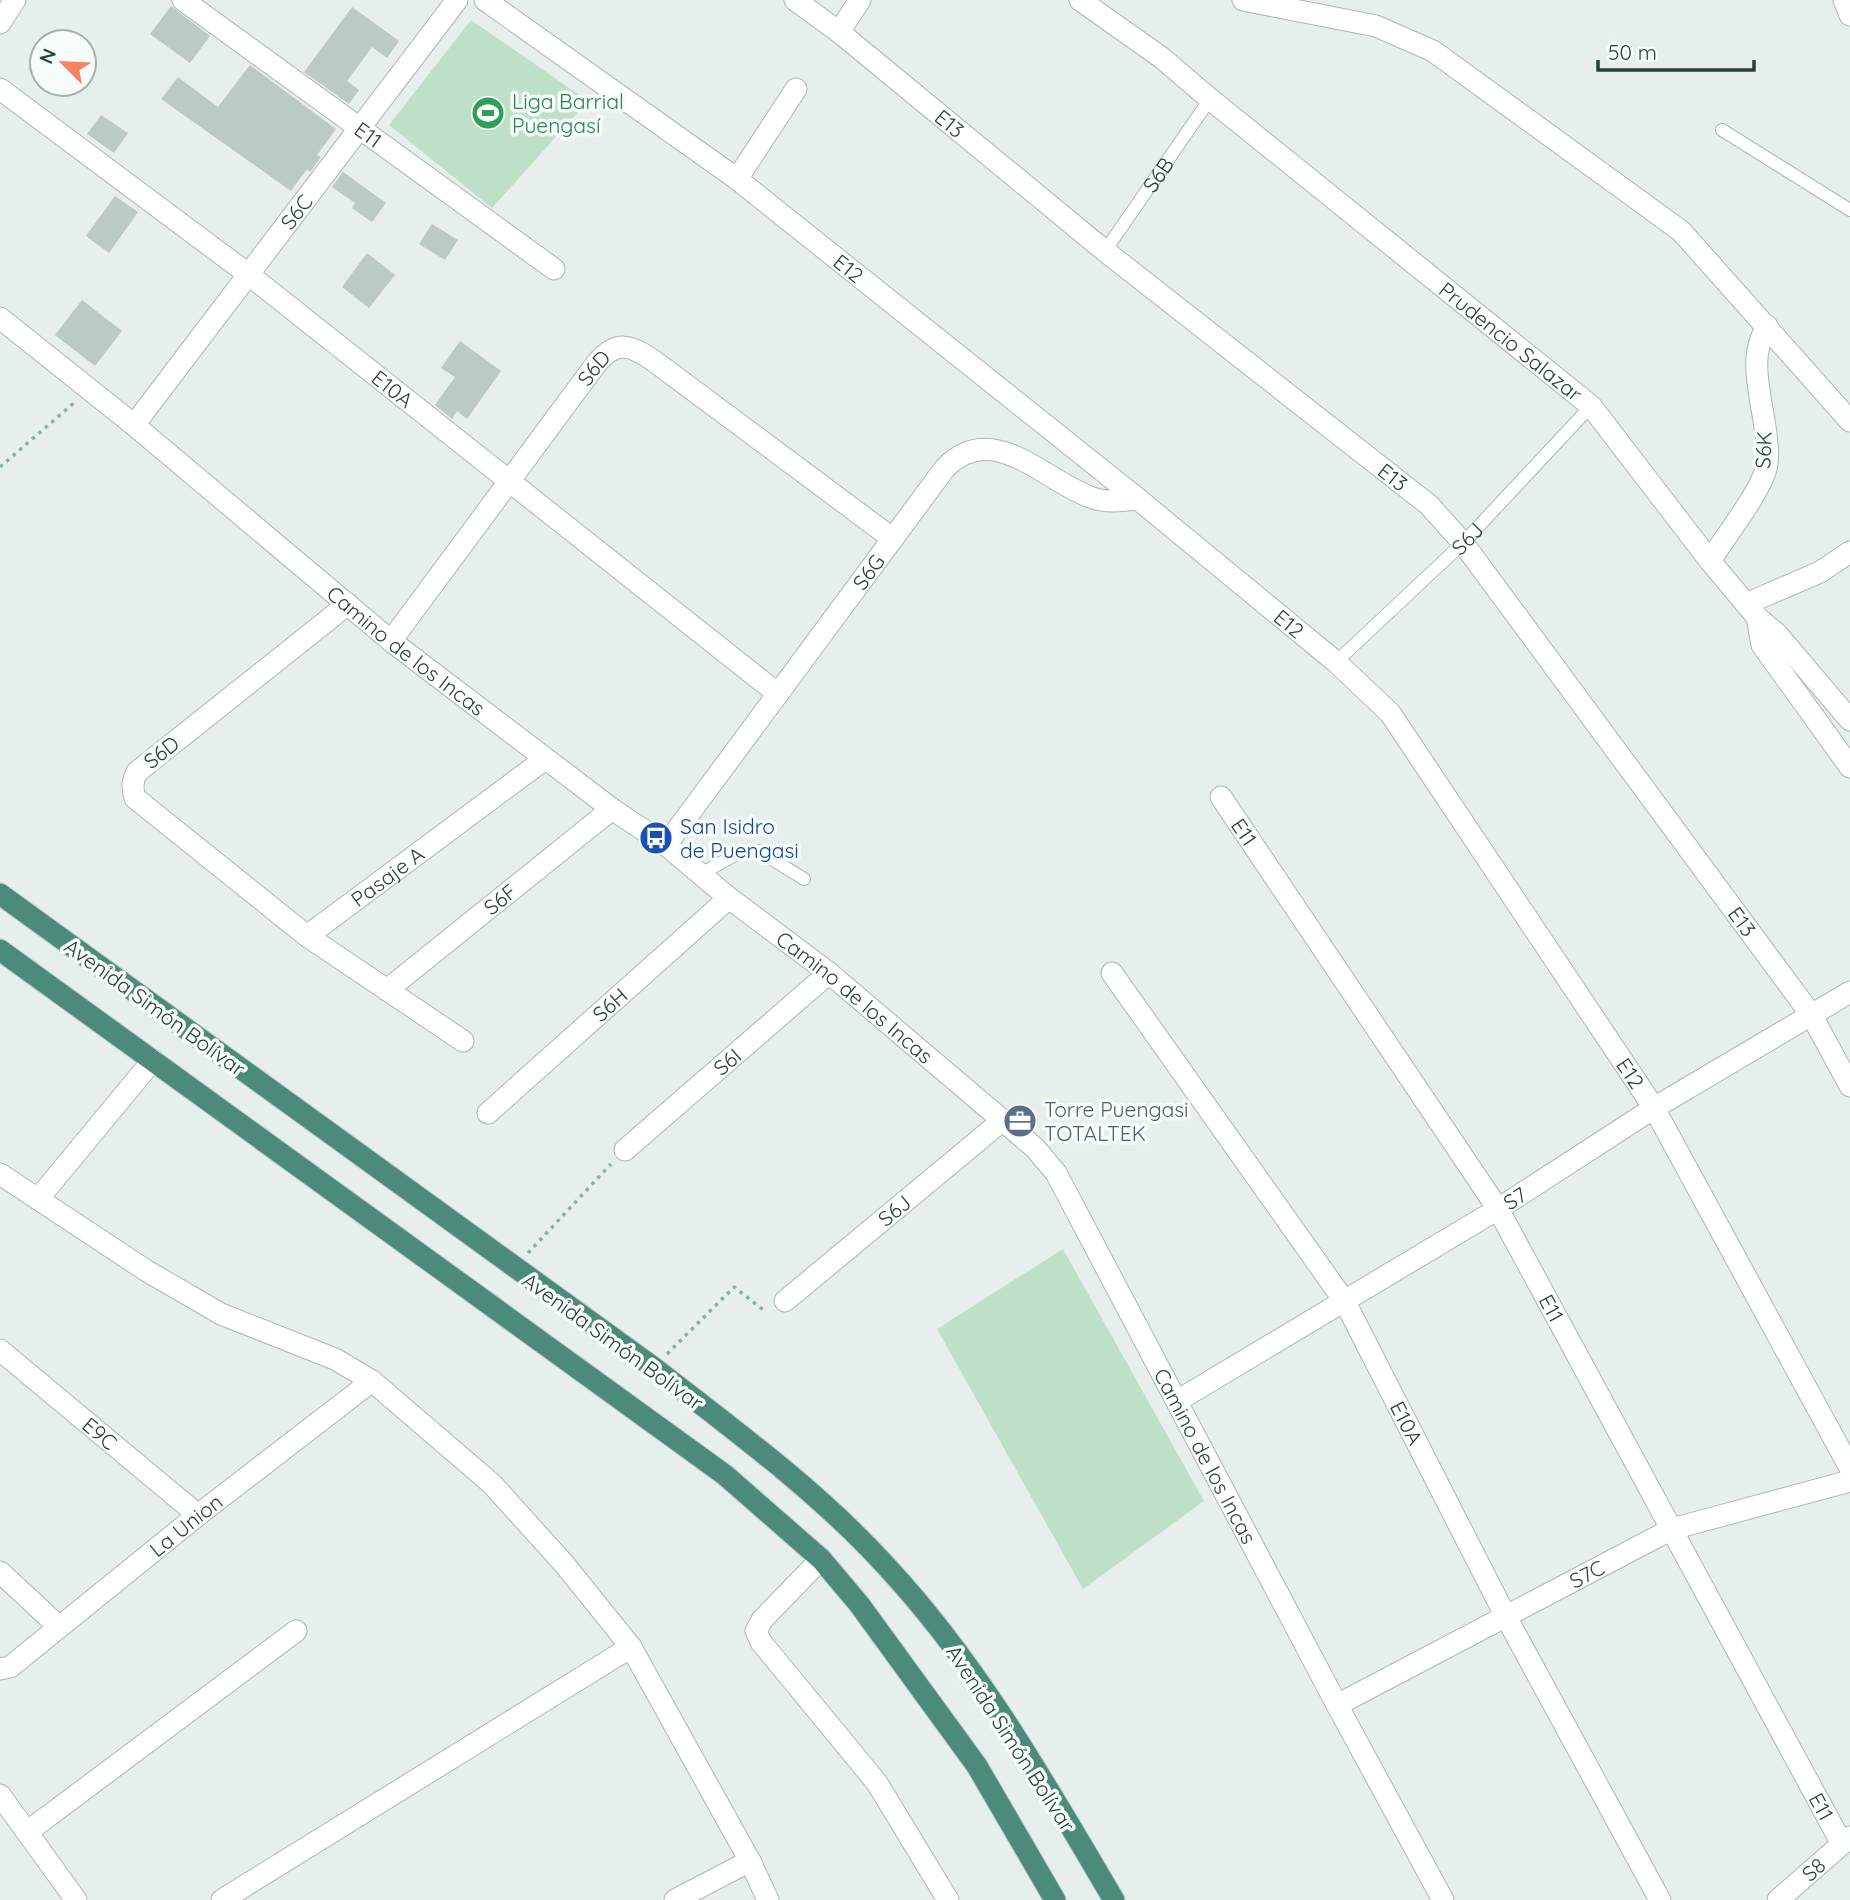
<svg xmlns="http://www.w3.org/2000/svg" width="1850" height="1900" viewBox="0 0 1850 1900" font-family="Quicksand,sans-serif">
	<rect width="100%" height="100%" fill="#e6efeb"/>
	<g fill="#bfe0c8">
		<path d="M471 20 588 101 492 208 389 125Z"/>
		<path d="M1063 1249 1204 1501 1083 1589 937 1329Z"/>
	</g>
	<g fill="#bbcac4">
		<path d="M171 6 210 36 190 63 150 34Z"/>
		<path d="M352 7 399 41 387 58 372 47 347 81 359 90 349 104 304 72Z"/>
		<path d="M250 65 336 129 317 155 321 157 310 172 307 169 291 191 161 99 178 77 218 107Z"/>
		<path d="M101 115 128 133 114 153 87 134Z"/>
		<path d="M343 172 386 203 372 222 352 208 355 203 332 187Z"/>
		<path d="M115 196 138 212 109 253 86 236Z"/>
		<path d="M432 224 458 240 445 260 419 244Z"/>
		<path d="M367 253 395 275 369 308 342 287Z"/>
		<path d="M82 300 122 331 95 366 55 335Z"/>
		<path d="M460 341 501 371 467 419 457 411 452 419 435 405 455 377 441 368Z"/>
	</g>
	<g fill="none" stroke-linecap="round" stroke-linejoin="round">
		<defs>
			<g id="service">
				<path d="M1722 130 1850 210"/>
				<path id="s1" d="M1105 251 1210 99"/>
				<path id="s2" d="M1336 662 1463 543 1591 406"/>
				<path d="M701 874 740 852 759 851 804 879"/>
			</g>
			<g id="minor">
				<path id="s3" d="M183 0 554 269"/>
				<path id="s4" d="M485 0 737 179 1138 499 1336 662 1390 713 1654 1108 1850 1468"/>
				<path id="s5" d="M795 0 839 32 1105 251 1429 505 1463 543 1812 1016 1850 1086"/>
				<path id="s6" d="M1080 0 1162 58 1210 99 1591 406 1710 561 1757 617 1762 645 1850 767"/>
				<path d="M1243 0 1376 26 1433 51 1681 231 1850 421"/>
				<path d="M1844 0 1850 15"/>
				<path d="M0 23 15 0"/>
				<path d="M839 32 860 0"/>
				<path id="s7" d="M0 89 248 274 778 694"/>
				<path d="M737 179 796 89"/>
				<path id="s8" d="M0 318 134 425 391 641 612 809 666 845 729 898 829 973 1035 1148 1056 1173 1337 1705 1443 1900"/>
				<path id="s9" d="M134 425 457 0"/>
				<path d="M1710 561C1724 538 1764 488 1767 464 1771 429 1750 377 1759 346 1760 339 1764 332 1767 326"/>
				<path d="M348 604 137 772C132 782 132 788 135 798L307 936 463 1041"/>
				<path d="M1746 604 1820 572 1850 552"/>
				<path d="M1757 617 1777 634 1850 720"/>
				<path id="s10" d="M391 641 596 364C617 339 630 345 654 361L893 539"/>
				<path id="s11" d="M1221 797 1498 1209 1842 1844"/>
				<path id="s12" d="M666 845 945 468C993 419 1043 480 1090 497 1106 503 1121 501 1138 499"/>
				<path id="s13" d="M307 936 545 759"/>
				<path id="s14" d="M1112 973 1345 1302 1505 1615 1660 1900"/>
				<path id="s15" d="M387 990 612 809"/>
				<path id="s16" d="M488 1113 729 898"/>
				<path id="s17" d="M625 1150 829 973"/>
				<path d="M0 1174 147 1271 221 1314 335 1359 372 1381 492 1484 565 1565 631 1647 750 1861 768 1900"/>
				<path d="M38 1199 153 1060"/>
				<path id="s18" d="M785 1301 1003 1120"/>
				<path id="s19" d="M0 1350 198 1515"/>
				<path id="s20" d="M1177 1401 1498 1209 1654 1108 1850 992"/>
				<path d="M821 1559 762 1620 756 1631 761 1642 877 1783 948 1900"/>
				<path d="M0 1572 58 1626"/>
				<path id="s21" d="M0 1669 10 1667 198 1515 372 1381"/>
				<path id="s22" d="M1337 1705 1672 1529 1850 1481"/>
				<path d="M0 1795 76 1900"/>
				<path d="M27 1832 296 1631"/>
				<path d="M222 1900 631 1647"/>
				<path d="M675 1900 750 1861"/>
				<path id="s23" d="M1778 1900 1850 1837"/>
			</g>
			<g id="trunk">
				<path d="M0 894 653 1367C734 1430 818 1491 887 1567 979 1666 1046 1785 1114 1900"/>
				<path d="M0 950 725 1475 821 1559 859 1604 977 1766 1055 1900"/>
			</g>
		</defs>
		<use href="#service" stroke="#a8b8b2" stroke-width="14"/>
		<use href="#minor" stroke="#a8b8b2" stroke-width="23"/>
		<use href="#trunk" stroke="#c2cac8" stroke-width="23"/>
		<g stroke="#86b3a5" stroke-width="3.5" stroke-dasharray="3.5 5" stroke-linecap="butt">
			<path d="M0 467 75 402"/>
			<path d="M528 1253 611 1164"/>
			<path d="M667 1354 734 1287 766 1312"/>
		</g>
		<use href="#service" stroke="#fff" stroke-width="12"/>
		<use href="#minor" stroke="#fff" stroke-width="21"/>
		<use href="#trunk" stroke="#4c8a7c" stroke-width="21"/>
	</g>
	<defs>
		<symbol id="stadium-disc" viewBox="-11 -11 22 22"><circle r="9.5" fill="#2e9e5b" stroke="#f7fbf9"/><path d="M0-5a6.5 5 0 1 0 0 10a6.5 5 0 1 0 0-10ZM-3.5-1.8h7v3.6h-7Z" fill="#fff"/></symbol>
		<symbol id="bus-disc" viewBox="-11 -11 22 22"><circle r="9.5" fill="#1a4fb4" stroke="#f7fbf9"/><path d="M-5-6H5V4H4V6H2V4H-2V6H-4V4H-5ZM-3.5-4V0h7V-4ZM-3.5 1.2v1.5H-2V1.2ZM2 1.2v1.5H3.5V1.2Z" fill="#fff"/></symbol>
		<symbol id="office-disc" viewBox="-11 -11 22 22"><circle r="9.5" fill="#5c6f8a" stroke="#f7fbf9"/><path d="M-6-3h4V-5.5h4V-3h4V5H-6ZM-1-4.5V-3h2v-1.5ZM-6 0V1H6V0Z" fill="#fff"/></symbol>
	</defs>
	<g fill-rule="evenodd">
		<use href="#stadium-disc" x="469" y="94" width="38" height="38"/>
		<use href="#bus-disc" x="637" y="819" width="38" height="38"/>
		<use href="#office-disc" x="1001" y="1102" width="38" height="38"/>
	</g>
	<g text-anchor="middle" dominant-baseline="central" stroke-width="7" stroke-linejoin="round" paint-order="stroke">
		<g font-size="21" fill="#27864d" stroke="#f7fbf9" text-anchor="start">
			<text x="512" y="101">Liga Barrial<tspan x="512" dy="24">Puengasí</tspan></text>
		</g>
		<g font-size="21" fill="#24423a" stroke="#f7fbf9">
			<text stroke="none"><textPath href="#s5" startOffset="198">E13</textPath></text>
			<text stroke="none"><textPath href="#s3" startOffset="229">E11</textPath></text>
			<text stroke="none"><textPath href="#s1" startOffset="93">S6B</textPath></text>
			<text stroke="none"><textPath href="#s9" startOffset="268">S6C</textPath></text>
			<text stroke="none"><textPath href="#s4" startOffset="452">E12</textPath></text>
			<text stroke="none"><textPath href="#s6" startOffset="550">Prudencio Salazar</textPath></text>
			<text stroke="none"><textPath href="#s10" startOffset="340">S6D</textPath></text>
			<text stroke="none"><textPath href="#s7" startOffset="494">E10A</textPath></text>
			<text transform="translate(1763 450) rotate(-88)">S6K</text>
			<text stroke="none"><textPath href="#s5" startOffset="765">E13</textPath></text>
			<text stroke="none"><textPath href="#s2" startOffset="180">S6J</textPath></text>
			<text stroke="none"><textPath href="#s12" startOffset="340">S6G</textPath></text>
			<text stroke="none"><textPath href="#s4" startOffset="1018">E12</textPath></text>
			<text stroke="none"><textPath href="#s8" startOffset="525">Camino de los Incas</textPath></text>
			<text transform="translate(161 752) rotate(-38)">S6D</text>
			<text stroke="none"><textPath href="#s11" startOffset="42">E11</textPath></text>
			<text stroke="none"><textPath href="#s13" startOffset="100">Pasaje A</textPath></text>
			<text stroke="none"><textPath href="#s15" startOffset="145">S6F</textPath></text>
			<text stroke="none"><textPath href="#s5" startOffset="1332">E13</textPath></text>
			<text stroke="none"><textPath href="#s8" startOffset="1092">Camino de los Incas</textPath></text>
			<text stroke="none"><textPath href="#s16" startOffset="163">S6H</textPath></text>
			<text transform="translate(155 1007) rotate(36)">Avenida Simón Bolívar</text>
			<text stroke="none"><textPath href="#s17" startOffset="135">S6I</textPath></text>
			<text stroke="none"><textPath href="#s4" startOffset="1586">E12</textPath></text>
			<text stroke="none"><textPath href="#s20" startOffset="394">S7</textPath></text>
			<text stroke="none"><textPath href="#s18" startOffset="142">S6J</textPath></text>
			<text stroke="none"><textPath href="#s11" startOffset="609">E11</textPath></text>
			<text transform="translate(613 1341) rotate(36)">Avenida Simón Bolívar</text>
			<text stroke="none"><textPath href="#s14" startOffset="539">E10A</textPath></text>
			<text stroke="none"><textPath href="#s19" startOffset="130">E9C</textPath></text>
			<text stroke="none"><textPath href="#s8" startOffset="1680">Camino de los Incas</textPath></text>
			<text stroke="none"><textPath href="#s21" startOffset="236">La Union</textPath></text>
			<text stroke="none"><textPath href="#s22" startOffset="282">S7C</textPath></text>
			<text transform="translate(1011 1738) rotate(57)">Avenida Simón Bolívar</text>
			<text stroke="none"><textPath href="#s11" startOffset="1176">E11</textPath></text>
			<text stroke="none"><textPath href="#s23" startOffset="47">S8</textPath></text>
		</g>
		<g font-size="21" fill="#164399" stroke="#f7fbf9" text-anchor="start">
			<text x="680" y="826">San Isidro<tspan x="680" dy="24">de Puengasi</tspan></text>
		</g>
		<g font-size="21" fill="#4e5e75" stroke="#f7fbf9" text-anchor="start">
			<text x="1044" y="1109">Torre Puengasi<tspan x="1044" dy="24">TOTALTEK</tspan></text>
		</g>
	</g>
	<g transform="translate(63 63) rotate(294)"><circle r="33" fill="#f7fbf9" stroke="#a3b1ad" stroke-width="2"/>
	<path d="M0-5L12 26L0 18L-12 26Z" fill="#f4845f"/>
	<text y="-10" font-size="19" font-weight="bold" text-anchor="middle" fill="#24423a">N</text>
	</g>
	<path d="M1598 60v10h156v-10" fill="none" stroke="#24423a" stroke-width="3.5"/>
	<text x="1608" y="60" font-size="21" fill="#24423a" stroke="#f7fbf9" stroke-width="5" paint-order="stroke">50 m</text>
</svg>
